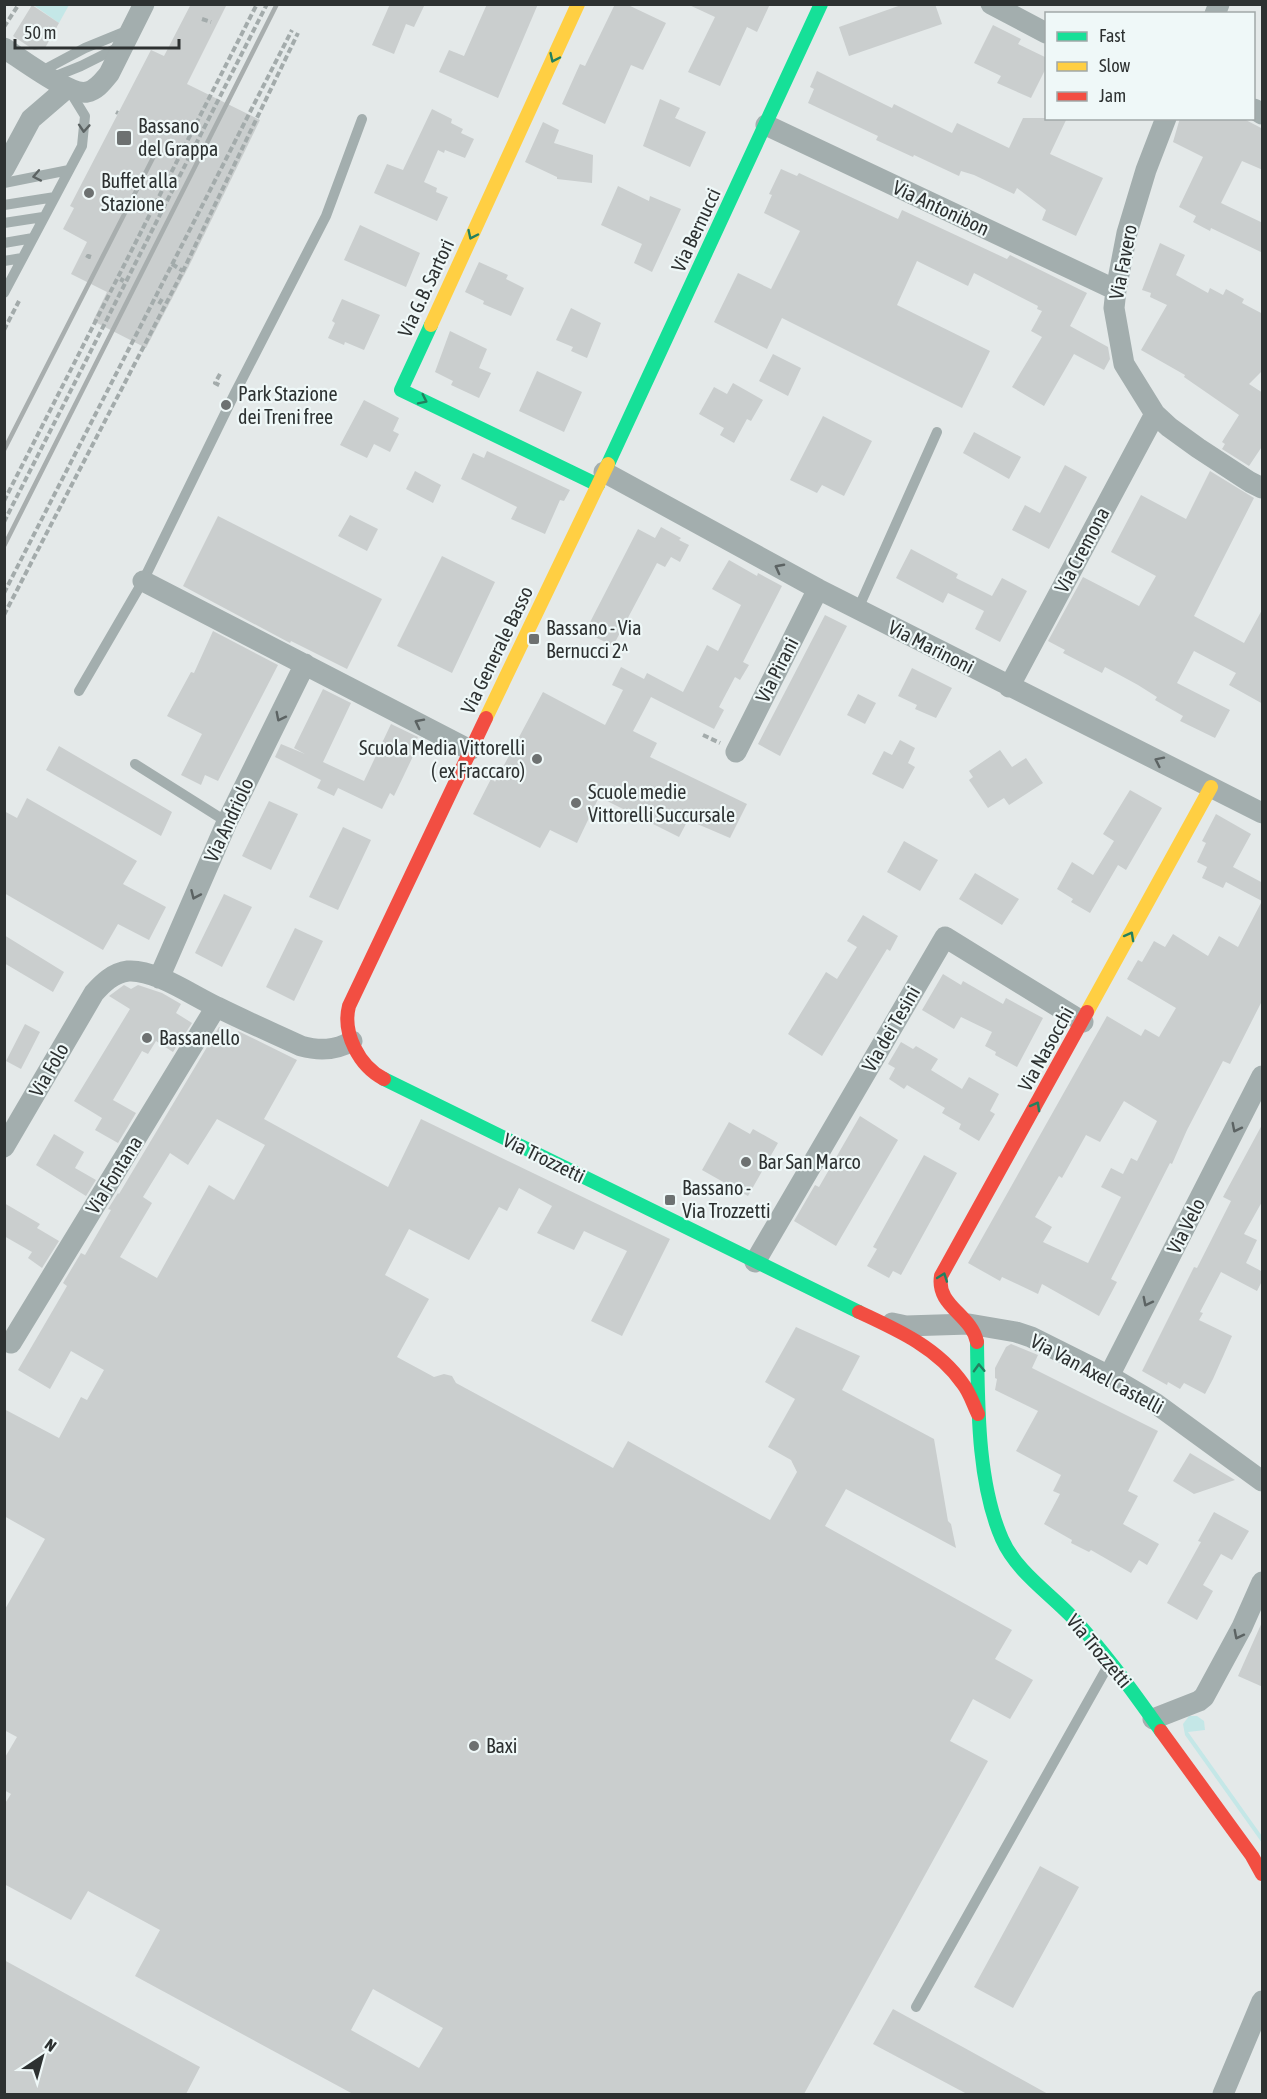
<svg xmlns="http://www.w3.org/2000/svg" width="1267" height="2099" font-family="'Asap Condensed',sans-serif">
<rect width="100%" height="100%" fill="#e4e9e9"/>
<path fill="#c4e7e7" d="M32,4L69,5L59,23Z
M1189,1716H1197L1204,1721L1205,1730L1188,1732L1262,1836V1843L1185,1735L1183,1724Z"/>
<path fill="#cacece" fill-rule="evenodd" d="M191,4H227L187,84L260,120L189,266L146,348L93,321L107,292L71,274L87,242L63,229L74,208L70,206L151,50L164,56Z
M390,4H425L414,27L406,24L394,54L372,45Z
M487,4H538L498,98L439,72L449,50L464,56Z
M615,4H626L666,23L643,70L631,65L605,124L562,104L580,64L585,66Z
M687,4H770L757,32L747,27L720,86L688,72L715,17Z
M904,4H935L942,24L849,56L839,27Z
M32,5L59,23L45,48L34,50L13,36Z
M993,25L1021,39L1018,44L1047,58V66L1031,98L997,83L1001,76L974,63Z
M817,71L892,108L894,104L952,133L957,123L1009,148L1023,118H1067L1050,154L1103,178L1076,236L1042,220L1046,210L1017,188L1014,194L974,175L961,171L959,176L914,155L913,157L876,140L878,136L808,103L814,89L810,87Z
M660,99L680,108L675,118L706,132L690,167L643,146Z
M432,109L452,119L451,123L463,129L461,133L474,139L465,158L445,150L444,153L438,150L424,182L437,188L436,192L448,197L437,221L374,193L387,164L403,170Z
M1180,118H1242L1263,129V170L1242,161L1221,203L1263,223V253L1211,228L1210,231L1193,222L1196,216L1179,207L1203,157L1173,142Z
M543,122L559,130L554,143L593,155L592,183L557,179V177L525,162Z
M781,169L797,176L799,173L898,219L902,210L1007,259L1010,255L1087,293L1070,326L1108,347L1110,359L1104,370L1074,354L1044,406L1012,387L1042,337L1031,331L1042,311L1037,309L1038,306L974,273L968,286L917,261L897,305L990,351L962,408L782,318L767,349L714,322L738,273L771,289L800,231L764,213L772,195L769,194Z
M618,186L649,201L650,196L681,209L652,272L634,263L642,244L601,225Z
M360,225L420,253L406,287L344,260Z
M1160,243L1185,255L1176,275L1208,293L1210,288L1223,295L1226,289L1244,299L1242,303L1263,314V370L1249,384L1263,393V445L1249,466L1222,449L1225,444L1222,442L1239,415L1184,377L1185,375L1141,350L1167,305L1150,297L1151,293L1142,290Z
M479,262L508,275L506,279L524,288L511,316L483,304L484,301L465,292Z
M342,299L380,315L364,350L345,342L344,345L328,338L335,323L332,321Z
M571,308L601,323L587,358L571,351L573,347L556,340Z
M450,331L487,349L479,368L491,373L479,398L451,385L453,381L435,372Z
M773,354L801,368L788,396L759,381Z
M537,371L582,392L564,432L519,411Z
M733,383L763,400L751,421L747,419L734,443L720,435L724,428L699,414L714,387L727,394Z
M364,400L399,418L393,431L399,434L390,452L374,444L367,458L340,445Z
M823,416L872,441L844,496L822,485L817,493L790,480Z
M974,432L1021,457L1009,479L963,453Z
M487,451L570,490L564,501L560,500L545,534L511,519L517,507L461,479L473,453L484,458Z
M1065,465L1087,477L1049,549L1012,530L1025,505L1040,513Z
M415,471L441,485L433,503L406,489Z
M1210,471L1254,498L1194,616L1244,643L1263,608V704L1229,685L1236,673L1194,651L1177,683L1230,710L1215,738L1180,721L1183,716L1155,700L1157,697L1138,685L1105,667L1102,673L1063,653L1065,650L1048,641L1083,577L1139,606L1156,576L1111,552L1141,495L1186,519Z
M350,515L378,529L367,551L338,536Z
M218,516L382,599L347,669L291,641L290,643L183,586Z
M661,527L681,538L679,540L689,545L680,562L671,557L665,567L657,563L613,646L585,632L638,529L655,538Z
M911,549L958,574L956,578L992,596L1002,578L1027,591L1000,642L975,629L984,611L948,593L943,603L896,578Z
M442,556L495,582L452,673L397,646Z
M729,560L757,576L758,573L782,586L743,662L749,665L740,680L735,677L719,707L724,710L714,729L651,697L633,731L657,743L650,757L747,804L730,838L688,820L679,837L599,797L577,843L550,830L540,848L473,814L492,777L495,782L543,692L605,725L623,690L612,685L621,667L644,679L647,673L683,692L707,645L718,651L741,605L712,589Z
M825,615L847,626L780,756L758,744Z
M213,631L278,665L218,781L205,775L201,785L181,775L202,734L167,716L191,672L194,673Z
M912,668L952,688L936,718L915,709L917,705L898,696Z
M323,689L351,703L323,762L364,781L391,724L418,737L412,749L416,750L394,796L390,793L382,809L338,788L334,796L317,788L321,780L275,757L281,744L305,754L294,748Z
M858,694L876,703L865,724L847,715Z
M900,740L915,748L908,763L915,767L903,789L872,774L884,751L892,755Z
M59,746L172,812L161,836L46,770Z
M1000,750L1012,767L1026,758L1043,783L1009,805L1004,798L988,808L969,780L973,777L969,771Z
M1130,790L1162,808L1126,870L1118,865L1090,913L1071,902L1073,899L1057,889L1072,862L1093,875L1114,841L1103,834Z
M27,798L137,861L123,884L166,907L149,940L118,924L103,950L4,893V811L17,818Z
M269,801L298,814L271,870L242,856Z
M1216,814L1251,834L1233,867L1263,883V999L1230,1064L1223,1061L1187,1130L1172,1164L1170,1163L1111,1279L1117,1282L1099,1316L1042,1284L1038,1294L1002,1277L1000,1281L968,1263L1107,1016L1141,1036L1145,1029L1159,1037L1176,1008L1127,979L1138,960L1142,962L1154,941L1165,947L1173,934L1208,956L1219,936L1238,947L1262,901L1226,882L1223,888L1202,878L1207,867L1197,862L1206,843L1202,841ZM1124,1101L1157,1121L1137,1161L1131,1158L1123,1174L1111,1168L1101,1187L1121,1197L1088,1263L1043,1242L1052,1227L1035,1217L1059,1176L1062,1178L1086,1135L1100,1142Z
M343,827L371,840L338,910L309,897Z
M904,841L938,860L920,891L887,872Z
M975,873L1019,899L1002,925L959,899Z
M224,894L252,907L222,967L195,953Z
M863,915L898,936L890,951L887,949L822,1056L788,1034L826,972L837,979L857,947L847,941Z
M295,928L323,941L294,1001L266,987Z
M4,935L64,972L53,992L4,963Z
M943,974L961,985L963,981L1003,1004L1006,998L1043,1018L1017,1067L995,1055L996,1052L985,1046L992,1032L961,1017L954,1029L922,1010Z
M124,985L131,989L138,985L162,993L181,1004L176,1013L192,1023L173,1052L156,1041L148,1054L142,1051L113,1100L136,1113L118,1143L95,1130L102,1118L74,1101L130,1009L109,996Z
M25,1024L40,1032L21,1069L6,1061Z
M219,1027L236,1036L238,1031L297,1060L264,1119L388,1187L421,1119L670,1239L622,1336L591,1321L627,1251L584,1231L574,1250L537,1233L552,1206L519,1188L507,1211L499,1207L469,1260L409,1229L385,1275L429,1299L397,1357L434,1377L444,1374L452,1376L456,1383L613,1468L628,1441L770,1520L797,1472L791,1460L768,1447L795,1399L765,1382L796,1327L860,1356L842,1390L934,1439L948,1521L951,1524L956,1548L846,1489L825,1526L1012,1630L995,1659L1033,1680L1010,1719L973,1699L950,1741L988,1761L804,2094H353L135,1976L160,1930L88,1891L71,1920L4,1884V1805L11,1794L4,1790V1759L17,1737L4,1730V1611L45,1539L4,1516V1409L59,1438L81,1397L87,1400L104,1370L71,1351L50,1389L18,1370L67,1286L63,1283L81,1253L85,1255L111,1210L108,1209L118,1193L119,1194ZM217,1119L265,1145L234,1200L209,1185L157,1278L120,1257L152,1203L143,1197L170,1153L188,1165ZM373,1989L443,2028L419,2068L351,2030Z
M901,1042L913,1049L916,1046L938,1059L931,1070L962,1089L969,1077L999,1094L990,1111L995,1114L979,1141L959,1129L961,1124L942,1113L945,1108L907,1085L904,1089L889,1079L895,1068L888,1064Z
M860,1116L898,1140L836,1246L794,1221L815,1185L819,1187Z
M729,1122L750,1134L753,1129L778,1143L748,1196L702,1170Z
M1263,1123V1200L1244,1234L1257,1240L1246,1263L1263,1272V1279L1257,1291L1221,1272L1200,1312L1203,1313L1199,1320L1232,1336L1213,1379L1205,1394L1184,1383L1180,1389L1168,1382L1167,1385L1142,1371L1194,1267L1197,1268L1231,1201L1223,1197Z
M54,1134L84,1152L75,1168L96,1180L86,1196L36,1165Z
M924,1155L957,1173L901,1275L893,1271L889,1278L867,1266L877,1249L873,1247Z
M4,1203L40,1224L37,1228L59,1241L42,1268L28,1258L32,1252L4,1236Z
M1011,1344L1038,1355L1032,1368L1158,1431L1128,1491L1138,1496L1123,1524L1159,1544L1147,1565L1139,1560L1131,1573L1091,1550L1089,1552L1071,1543L1072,1540L1044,1524L1060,1494L1053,1491L1061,1475L1016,1451L1038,1411L995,1390L997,1379L995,1378V1368L1006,1347Z
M1190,1453L1235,1480L1194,1494L1173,1481Z
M1214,1512L1249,1531L1232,1560L1221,1554L1203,1585L1213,1591L1197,1620L1167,1603L1201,1542L1198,1541Z
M1263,1620V1687L1238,1676Z
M1040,1866L1079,1887L1013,2008L974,1987Z
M4,1960L200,2067L186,2094H4Z
M893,2009L961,2046L1048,2094H967L873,2044Z"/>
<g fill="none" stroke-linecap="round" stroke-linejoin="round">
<path stroke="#a3abab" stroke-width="4" stroke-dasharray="6 3" stroke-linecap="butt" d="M202,19L211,22
M4,27L19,4
M116,112L118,113
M87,258L88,256L91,257
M172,264L183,271
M121,282L123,278
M159,304L162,299
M4,330L19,301
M220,374L215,383L221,386
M4,501L257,4
M4,522L267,4
M4,593L292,30
M4,615L183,271L298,33
M703,735L720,743"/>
<path stroke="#a3aeae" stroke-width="10" d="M40,72L85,48L129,30
M51,78L81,66L121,46
M4,183L69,170
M4,205L55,197
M4,223L43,217
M4,243L33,238
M4,261L22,258
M4,293L82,146L85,116L69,90
M858,609L937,432
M79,691L143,581L235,393L326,216L362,119
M135,764L227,822
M916,2007L1109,1664"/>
<path stroke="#a3aeae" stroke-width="21" d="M991,4L1046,33
M1215,14L1219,4
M4,48C20,58 70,96 87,92C97,90 103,81 109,74L144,4
M1254,109L1262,114
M1166,118L1146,170L1127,233L1116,290L1114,308L1124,364L1155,414L1169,427L1198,448L1250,482L1262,488
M766,125L1116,290
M4,169L31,119L67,88
M604,472L818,589L1262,813
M143,581L470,750
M1009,687L1155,414
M736,752L818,589
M159,978L227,822L305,664
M4,1147L94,993C103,983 113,973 128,971C155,969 193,996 217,1007C245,1021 273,1033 301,1046C319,1051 335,1051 352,1041
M755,1262L945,937L1083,1022
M892,1323L906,1326L969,1324L1016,1332L1031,1337L1109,1376L1155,1403L1262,1481
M11,1343L216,1007
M1109,1376L1262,1076
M1153,1719L1199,1701L1204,1697L1242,1627L1262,1582
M1223,2094L1262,2001"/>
<path stroke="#16e098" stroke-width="14" d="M431,325L401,390L598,485
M608,464L821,4
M384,1079L859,1312
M977,1342C978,1404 977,1482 1002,1539C1016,1571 1048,1592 1072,1617C1105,1652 1133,1692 1161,1731"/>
<path stroke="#ffcf43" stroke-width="14" d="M431,325L578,4
M486,718L608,464
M1087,1012L1211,787"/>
<path stroke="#f24e42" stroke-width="14" d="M384,1079C359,1066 342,1033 349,1006L486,718
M859,1312C898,1330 938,1348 963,1384C970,1393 973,1404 978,1414
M977,1342C971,1314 936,1306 941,1276L1087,1012
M1161,1731L1252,1856L1262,1874"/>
<path stroke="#a8aeae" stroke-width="4.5" d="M4,450L156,152
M4,546L277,4"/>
</g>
<defs><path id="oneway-chevron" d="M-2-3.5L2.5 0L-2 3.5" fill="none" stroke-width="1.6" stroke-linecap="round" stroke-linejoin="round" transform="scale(1.5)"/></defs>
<g stroke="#23805f">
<use href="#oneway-chevron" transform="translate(554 58) rotate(115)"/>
<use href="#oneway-chevron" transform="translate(472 235) rotate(115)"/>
<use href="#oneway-chevron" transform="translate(423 400) rotate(26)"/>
<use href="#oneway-chevron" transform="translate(1130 936) rotate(-61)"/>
<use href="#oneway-chevron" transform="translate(1036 1106) rotate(-61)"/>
<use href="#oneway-chevron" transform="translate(943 1277) rotate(-70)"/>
<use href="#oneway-chevron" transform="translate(979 1368) rotate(-92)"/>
</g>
<g stroke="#5c6363">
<use href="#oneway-chevron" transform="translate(84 128) rotate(94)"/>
<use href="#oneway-chevron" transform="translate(37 176) rotate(169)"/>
<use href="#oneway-chevron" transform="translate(779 568) rotate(-152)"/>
<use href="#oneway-chevron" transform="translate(280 717) rotate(117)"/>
<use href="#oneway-chevron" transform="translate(419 723) rotate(-153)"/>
<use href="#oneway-chevron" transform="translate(1159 761) rotate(-154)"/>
<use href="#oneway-chevron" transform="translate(195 895) rotate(114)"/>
<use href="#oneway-chevron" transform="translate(1236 1128) rotate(117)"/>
<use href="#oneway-chevron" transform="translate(1147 1302) rotate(117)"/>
<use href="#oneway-chevron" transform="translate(1238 1635) rotate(117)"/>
</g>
<g fill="#6d7171" stroke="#eff8f8" stroke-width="2">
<rect x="116" y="130" width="16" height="16" rx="3"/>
<circle cx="89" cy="193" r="6"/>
<circle cx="226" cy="405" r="6"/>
<rect x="528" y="633" width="12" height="12" rx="3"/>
<circle cx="537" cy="759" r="6"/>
<circle cx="576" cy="803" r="6"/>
<circle cx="147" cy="1038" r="6"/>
<circle cx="746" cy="1162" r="6"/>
<rect x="664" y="1194" width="12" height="12" rx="3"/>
<circle cx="474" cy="1746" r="6"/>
</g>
<g text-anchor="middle" stroke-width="4.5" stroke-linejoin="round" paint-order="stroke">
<g font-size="20" fill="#2d3131" stroke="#eff8f8" text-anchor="start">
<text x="138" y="133">Bassano<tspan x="138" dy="23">del Grappa</tspan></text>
<text x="101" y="188">Buffet alla<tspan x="101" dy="23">Stazione</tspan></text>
<text x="238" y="401">Park Stazione<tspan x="238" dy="23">dei Treni free</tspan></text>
<text x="546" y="635">Bassano - Via<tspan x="546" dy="23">Bernucci 2^</tspan></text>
<text x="525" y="755" text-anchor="end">Scuola Media Vittorelli<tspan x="525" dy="23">( ex Fraccaro)</tspan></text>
<text x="588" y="799">Scuole medie<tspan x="588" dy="23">Vittorelli Succursale</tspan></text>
<text x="159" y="1045">Bassanello</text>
<text x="758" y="1169">Bar San Marco</text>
<text x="682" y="1195">Bassano -<tspan x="682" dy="23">Via Trozzetti</tspan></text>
<text x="486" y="1753">Baxi</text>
</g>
<g font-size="20" fill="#2d3131" stroke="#eff8f8">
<text transform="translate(941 208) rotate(25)" y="7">Via Antonibon</text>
<text transform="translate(696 230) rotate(-65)" y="7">Via Bernucci</text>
<text transform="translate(1123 262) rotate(-79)" y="7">Via Favero</text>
<text transform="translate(426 288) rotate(-65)" y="7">Via G.B. Sartori</text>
<text transform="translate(1082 550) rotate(-62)" y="7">Via Cremona</text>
<text transform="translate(931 647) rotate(27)" y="7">Via Marinoni</text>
<text transform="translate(497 650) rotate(-64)" y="7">Via Generale Basso</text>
<text transform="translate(777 670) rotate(-63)" y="7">Via Pirani</text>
<text transform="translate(229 820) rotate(-65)" y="7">Via Andriolo</text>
<text transform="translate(891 1029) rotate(-60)" y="7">Via dei Tesini</text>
<text transform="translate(1046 1049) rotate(-61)" y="7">Via Nasocchi</text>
<text transform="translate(49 1070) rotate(-60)" y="7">Via Folo</text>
<text transform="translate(544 1158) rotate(26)" y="7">Via Trozzetti</text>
<text transform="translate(114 1175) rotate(-58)" y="7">Via Fontana</text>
<text transform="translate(1186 1226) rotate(-63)" y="7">Via Velo</text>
<text transform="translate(1097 1374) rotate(28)" y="7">Via Van Axel Castelli</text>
<text transform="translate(1099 1651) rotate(50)" y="7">Via Trozzetti</text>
</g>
</g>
<rect width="1267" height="2099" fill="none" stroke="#2d3131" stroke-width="12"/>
<rect x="1045" y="12" width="210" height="108" fill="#eff8f8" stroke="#a1a8a8" stroke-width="1.5"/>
<rect x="1057" y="32" width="30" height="9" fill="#16e098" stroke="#a1a8a8" stroke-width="1.5"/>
<text x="1099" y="42" font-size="18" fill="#2d3131">Fast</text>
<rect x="1057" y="62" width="30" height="9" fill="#ffcf43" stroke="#a1a8a8" stroke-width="1.5"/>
<text x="1099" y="72" font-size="18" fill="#2d3131">Slow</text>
<rect x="1057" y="92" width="30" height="9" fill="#f24e42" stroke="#a1a8a8" stroke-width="1.5"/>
<text x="1099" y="102" font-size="18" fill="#2d3131">Jam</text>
<g transform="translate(42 2057) rotate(36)" stroke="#eff8f8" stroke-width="4.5" paint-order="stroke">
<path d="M0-4.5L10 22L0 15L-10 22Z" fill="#2d3131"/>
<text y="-9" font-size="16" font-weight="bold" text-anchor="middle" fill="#2d3131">N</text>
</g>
<path d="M15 39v9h164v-9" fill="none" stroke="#2d3131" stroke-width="3"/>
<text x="24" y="39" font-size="18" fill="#2d3131" stroke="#eff8f8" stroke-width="4.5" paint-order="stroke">50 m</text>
</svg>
